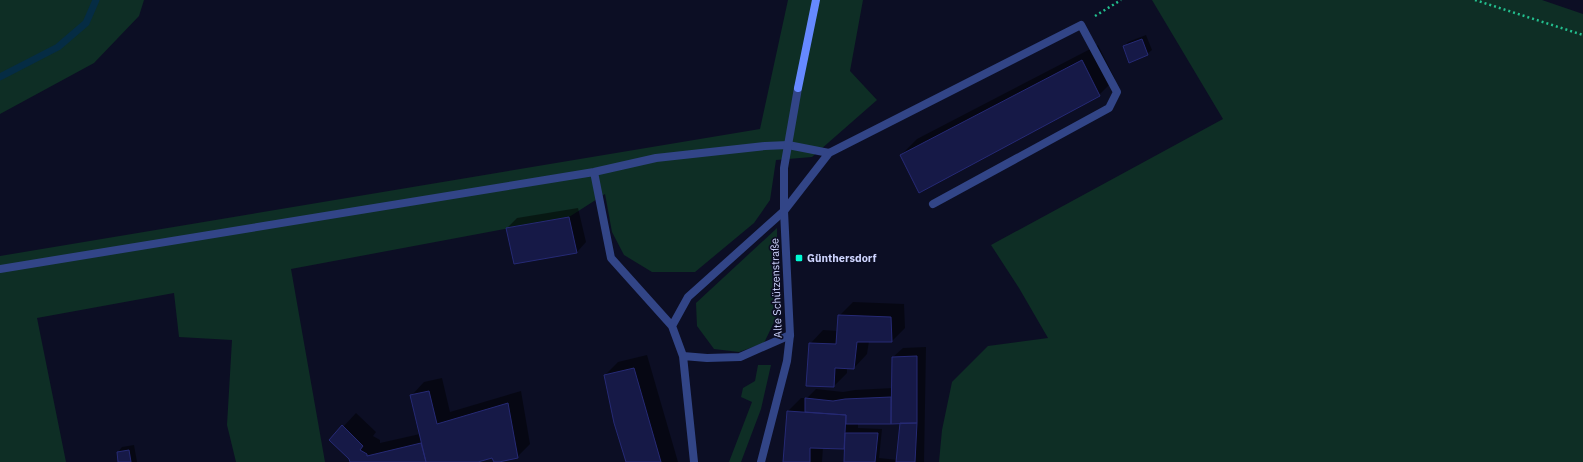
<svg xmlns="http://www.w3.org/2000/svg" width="1583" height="462" font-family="'IBM Plex Sans',sans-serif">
<rect width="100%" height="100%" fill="#0c0e24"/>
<path fill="#0e2e25" d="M0,0H144L139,16L94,63L0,114Z
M788,0H863L850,71L877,100L812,157L776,160L770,200L754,223L695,272H652L624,255L612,232L605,194L569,217L291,269L325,462H236L227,425L232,340L179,337L174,293L37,318L66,462H0V256L760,129Z
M1152,0H1542L1583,14V462H939L942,430L952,382L988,346L1048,338L1019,288L991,245L1223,119Z
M777,228V316L764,343L739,352L714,349L697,326L696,303Z
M758,365H771L761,409L741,462H729L752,402L741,397L743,388L755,381Z"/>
<path fill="#0007" fill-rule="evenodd" d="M1146,35L1152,50L1147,54L1124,47L1128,42Z
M1098,45L1115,79L1099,95L901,155L917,139Z
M578,208L586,242L577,252L507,228L517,218Z
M853,302L904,304L905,328L892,341H869L867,354L854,368L847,367V373L834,386L810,344L823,330L838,331L839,316Z
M926,347L924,462H845L846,447L844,448L823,447L822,462H784L788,411L801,398H807L816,389L843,392L855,390L893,388V357L903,348ZM901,422L898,460L879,458L882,429L858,428V423Z
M647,355L678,462H627L605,375L618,362Z
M442,378L450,412L521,391L530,444L517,457H493L475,462H351L350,458L331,440L356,413L376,432L373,436L380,440V443L420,434L411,396L424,382Z
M134,445L137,462H119L118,452L122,447Z"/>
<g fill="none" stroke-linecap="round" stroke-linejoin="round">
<path stroke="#052c44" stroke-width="7" d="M0,77L58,47L86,23L96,0"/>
</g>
<path fill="#161947" stroke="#262a75" d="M1142,39L1148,55L1129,63L1123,46Z
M1082,60L1100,96L919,193L900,155Z
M569,217L577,253L514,264L506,228Z
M838,315L891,317L892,342H857L854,369L835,368L834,387L806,386L809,343L836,344Z
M917,356V423L891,424L892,357Z
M634,368L661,462H626L614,423L604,375Z
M429,391L437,424L508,403L518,458L499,462H494L492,458L478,462H426L410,395Z
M891,397V424H846V415L805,412V398L833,401L845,399Z
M787,411L846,415L844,449L810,448V462H783Z
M900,423H917L915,462H896Z
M342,425L363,446L360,450L367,454V456L421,443L426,462H350L349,459L329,440Z
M845,433H878L875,462H844Z
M129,450L131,462H118L117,452Z"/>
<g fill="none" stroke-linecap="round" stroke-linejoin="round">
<path stroke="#23bf8e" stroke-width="2.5" stroke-dasharray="2 3" stroke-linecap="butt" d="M1475,0L1583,35
M1095,16L1121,0"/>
<path stroke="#324587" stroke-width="8" d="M594,172L611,258L672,326
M0,269L594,172L656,158L765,146L788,145L829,153L1081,25L1117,92L1109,108L933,204
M790,335L740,357L707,358L683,356L672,326L688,297L784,211L829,153
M683,356L694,462"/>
<path stroke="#324587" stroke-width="8" d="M761,462L787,361L790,335L784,211V168L798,88"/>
<path stroke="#6689ff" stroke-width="8" d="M798,88L816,0"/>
</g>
<rect fill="#00fad3" stroke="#0c0e24" stroke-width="1.5" x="795" y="254" width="8" height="8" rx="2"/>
<g text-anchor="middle" stroke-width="3.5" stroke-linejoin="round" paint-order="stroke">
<g font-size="11" font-weight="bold" fill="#cfd5ff" stroke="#0c0e24" text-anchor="start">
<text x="807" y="262">Günthersdorf</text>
</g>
<g font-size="11" fill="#cfd5ff" stroke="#0c0e24">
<text transform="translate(776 288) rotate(-92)" y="4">Alte Schützenstraße</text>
</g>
</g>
</svg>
